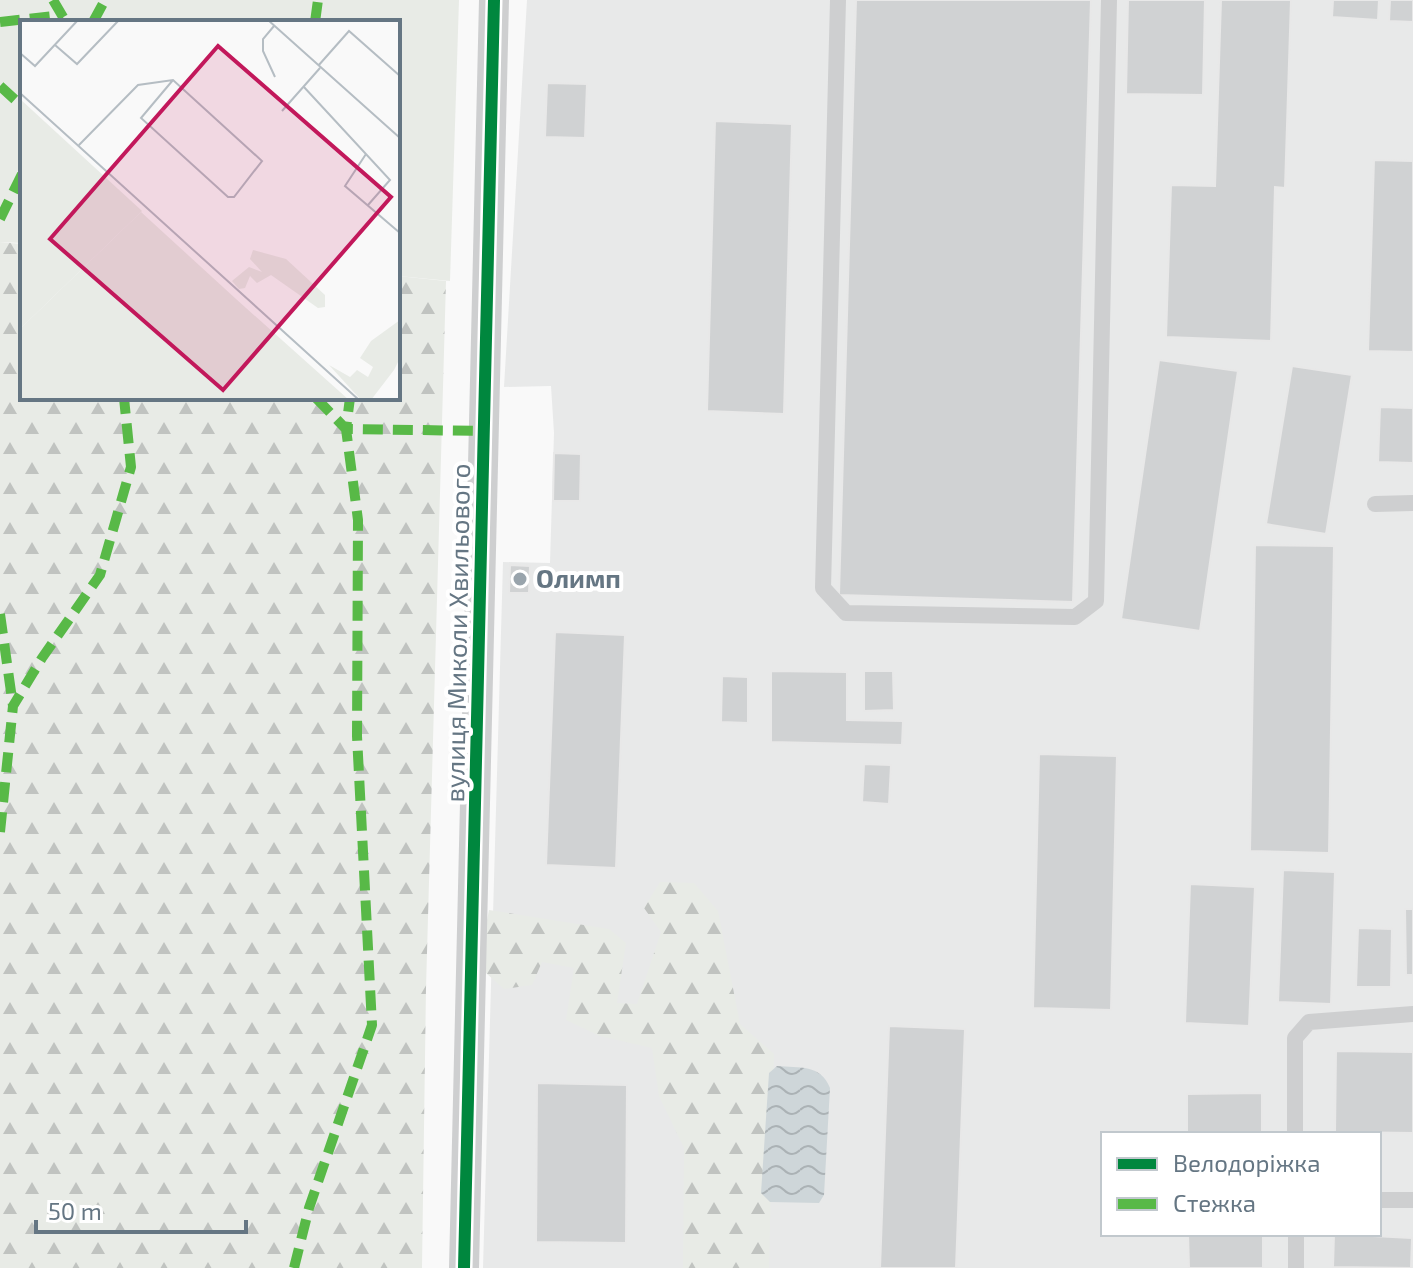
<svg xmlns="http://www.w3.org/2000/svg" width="1413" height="1268" font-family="'Exo 2',sans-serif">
<defs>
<pattern id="forest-firs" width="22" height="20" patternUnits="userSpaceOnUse" patternTransform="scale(2)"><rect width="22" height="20" fill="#e8ebe6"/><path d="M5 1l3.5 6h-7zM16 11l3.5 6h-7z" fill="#c0c3c0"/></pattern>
<pattern id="water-waves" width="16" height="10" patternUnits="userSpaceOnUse" patternTransform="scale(2)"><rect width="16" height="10" fill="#ced6d9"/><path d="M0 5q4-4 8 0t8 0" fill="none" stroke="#abb2b5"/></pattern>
</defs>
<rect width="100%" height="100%" fill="#f9f9f9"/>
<path fill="#e8e9e9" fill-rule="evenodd" d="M527,0H1413V1268H483L503,562L550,563L554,433L551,386L504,387ZM1103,1134H1379V1234H1103Z"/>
<path fill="url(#forest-firs)" d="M0,242L22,244V398H398V276L446,281L426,988L422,1268H0Z
M660,882L694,883L718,911L740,1024L774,1054L769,1268H683L684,1148L659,1096L652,1048L600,1036L566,1020L574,968L542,962L532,985L504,989L478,966L489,910L609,929L626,943L617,1003L637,1004L661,932L644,908Z"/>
<path fill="#e8ebe6" d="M0,0H459L450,281L398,276V22H22V243L0,242Z"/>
<path fill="url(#water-waves)" d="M777,1066C799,1068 821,1064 830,1088L824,1195L819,1203L770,1202L761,1193L769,1073Z"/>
<path fill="#d0d2d3" stroke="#e8e8e8" stroke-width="2" d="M856,0H1091L1073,602L839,595Z
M1128,0H1205L1203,95L1126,94Z
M1221,0H1291L1285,188L1275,187L1271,341L1166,337L1171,185L1215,186Z
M1333,0H1379L1378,20L1332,17Z
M1390,0H1413V22L1389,21Z
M547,83L587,84L585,138L545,137Z
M715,121L792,124L784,414L707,411Z
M1374,160L1413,161V352L1368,351Z
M1159,360L1238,371L1200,631L1121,619Z
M1292,366L1352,375L1326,534L1266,524Z
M1380,407L1413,408V463L1378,462Z
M554,453L581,454L580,501H553Z
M1255,545L1334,546L1329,853L1250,851Z
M510,565L530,566L529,593H509Z
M555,632L625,635L616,868L546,865Z
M771,671L847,672V720L903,721L902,745L771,742Z
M864,671H893L894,710L864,711Z
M722,676L748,677V723L721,722Z
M1039,754L1117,756L1111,1010L1033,1008Z
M864,764L891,765L889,804L862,802Z
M1283,870L1335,872L1331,1004L1278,1002Z
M1190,884L1255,887L1249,1026L1185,1023Z
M1405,909H1413V975H1406Z
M1358,928L1392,929L1391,987H1356Z
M889,1026L965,1029L956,1268H880Z
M1336,1051L1413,1052V1133L1335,1132Z
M537,1083L627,1085L626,1243L536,1242Z
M1262,1093V1134H1187V1094Z
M1188,1234H1263V1268H1189Z
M1334,1234L1412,1238L1411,1268L1333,1267Z"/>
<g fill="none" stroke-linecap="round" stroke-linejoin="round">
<path stroke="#cecfd0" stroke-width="16" d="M838,0L823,588L846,613L1075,617L1096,601L1109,0
M1375,504L1413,503
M1295,1134V1038L1309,1022L1413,1014
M1379,1200H1413
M1296,1234V1268"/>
<path stroke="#cecfd0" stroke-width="30" d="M464,1268L494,0"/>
<path stroke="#58b947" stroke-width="10" stroke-dasharray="20 10" stroke-linecap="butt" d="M53,0L66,22
M0,22L63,15
M93,22L105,0
M315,22L318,0
M0,86L22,106
M0,219L22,174
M316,398L346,429L485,431
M0,614L13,706
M0,832L13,706L42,658L100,575L131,467L124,398
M294,1268L309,1208L372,1025L357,736L358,520L346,429L350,398"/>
<defs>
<path id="cycleway" d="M464,1268L494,0"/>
</defs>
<use href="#cycleway" stroke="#fff" stroke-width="17"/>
<use href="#cycleway" stroke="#00873e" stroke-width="12"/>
</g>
<circle fill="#99a4ac" stroke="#fff" stroke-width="3" cx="520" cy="579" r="8"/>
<g text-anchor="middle" stroke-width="8" stroke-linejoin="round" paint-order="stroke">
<g font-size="26" font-weight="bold" fill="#657683" stroke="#fff" text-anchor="start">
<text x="536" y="588">Олимп</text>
</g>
<g font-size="26" fill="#657683" stroke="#fff">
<text transform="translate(458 633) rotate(-89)" y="9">вулиця Миколи Хвильового</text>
</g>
</g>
<g transform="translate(20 20)">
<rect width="380" height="380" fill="#f9f9f9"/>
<path d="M121,192L216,279L329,380H0V309ZM233,230L266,239L305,275V287L298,288L251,255L237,263L230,256L225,268L219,269L212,261L229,247L242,252L230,239ZM380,300V338L374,350L351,380H341L309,345L330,357L337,350L348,357L353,347L340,338L351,321Z" fill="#e8ebe6"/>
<path d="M0,79L122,191L0,309Z" fill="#e8ebe6"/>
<path fill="none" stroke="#b5bdc3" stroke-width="2" d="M248,0L380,118M254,6L243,19V31L255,57M35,25L57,44L99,0M0,33L15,46L58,0M298,46L329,11L380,56M283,66L370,160L348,185M0,73L339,380M262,91L300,48M59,125L118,65L153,60L242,141L214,177H208L121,98L153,60M346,134L325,166L380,213"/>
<path fill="#c2185b" fill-opacity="0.15" stroke="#c2185b" stroke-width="4" d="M198,26L371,177L203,370L30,219Z"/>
<rect width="380" height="380" fill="none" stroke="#657683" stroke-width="4"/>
</g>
<rect x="1101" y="1132" width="280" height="104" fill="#ffffff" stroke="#c1c8cd" stroke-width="2"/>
<rect x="1117" y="1158" width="40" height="12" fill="#00873e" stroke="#c1c8cd" stroke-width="2"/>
<text x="1173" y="1172" font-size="24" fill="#657683">Велодоріжка</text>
<rect x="1117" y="1198" width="40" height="12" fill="#58b947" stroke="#c1c8cd" stroke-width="2"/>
<text x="1173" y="1212" font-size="24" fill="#657683">Стежка</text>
<path d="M36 1220v12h210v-12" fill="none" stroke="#657683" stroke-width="4"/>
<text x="48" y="1220" font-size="24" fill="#657683" stroke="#ffffff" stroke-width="6" paint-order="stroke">50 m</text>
</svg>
